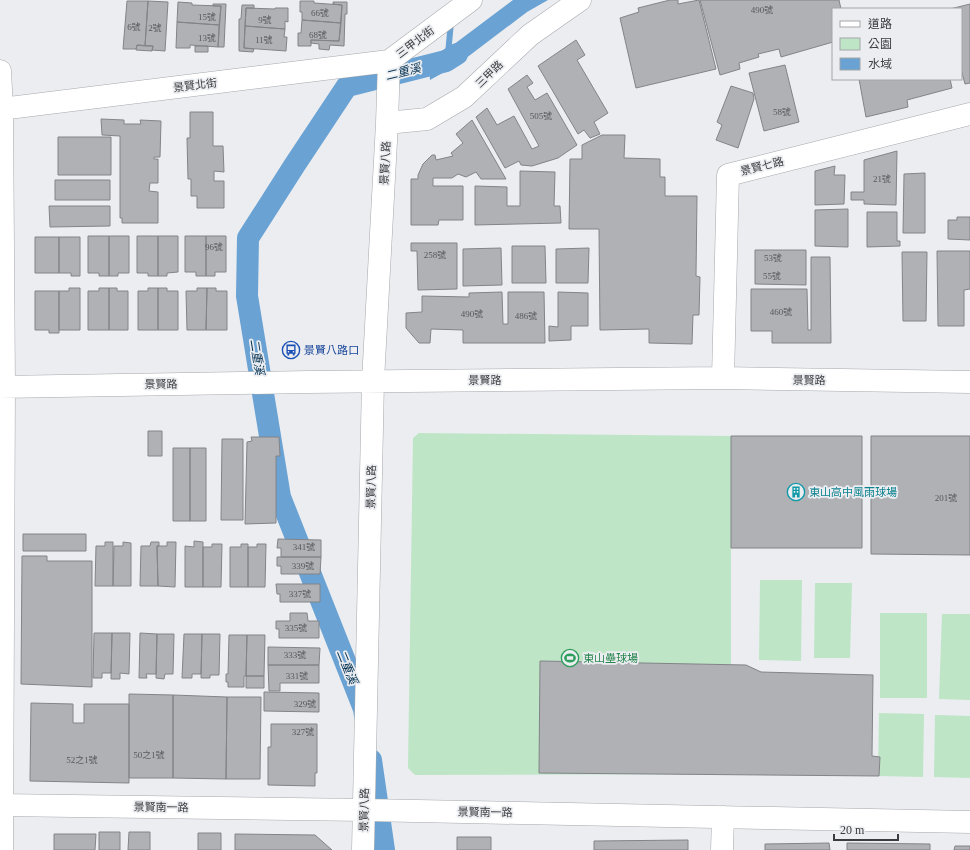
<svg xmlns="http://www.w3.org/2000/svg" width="970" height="850" font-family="'Times New Roman','Noto Sans TC',serif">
<rect width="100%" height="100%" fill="#ebedf1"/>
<path fill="#bee5c6" d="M419,433L731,436V774L415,775L408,768L413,438Z
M760,580H802L801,661L759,660Z
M815,583H852L850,658H814Z
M880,613H927V698H880Z
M942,614H970V700L939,699Z
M879,713L924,714L923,777L878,776Z
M935,715L970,716V778L934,777Z"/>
<path fill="#69a2d3" d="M513,0H548L527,12L457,65L430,80L428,56L449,48Z"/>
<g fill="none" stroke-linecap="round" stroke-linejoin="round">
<path stroke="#69a2d3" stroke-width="6" d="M448,54L451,22"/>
<path stroke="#69a2d3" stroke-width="22" d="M365,716L364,709L280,497L247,296L248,238L294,166L347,86L446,61L457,54
M371,760L384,850"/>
</g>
<path fill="#afb1b5" stroke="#828488" d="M670,0H678V4L699,0L716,69L636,88L620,18L639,12L638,8Z
M700,0H839L841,9H833V42L781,57L779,49L758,54L759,57L739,63L740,69L720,75Z
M127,1H148L145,46L137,45L136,49H123Z
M148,1L168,2L165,51L152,50L153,46H145Z
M300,1H314V3L342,5L341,23L302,20V12H300Z
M178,2L192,3V5L221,6L219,25L177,22Z
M333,2H347V14H345L344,46L330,45L329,50L319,49V44L311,43V40L339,41L342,5L333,4Z
M213,4H226L224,47H218L221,6H213Z
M970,4V83L965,84L961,69V9H950Z
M242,5H254V8H246L244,48L254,49L253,52L239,51V19H241Z
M246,8L275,9V8H288V22L285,21V29L245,26Z
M302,20L341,23L339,41L311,40V46H298V33H301Z
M177,22L219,25L218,47L190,45V48H176Z
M245,26L285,29L284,37H287L286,51L244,48Z
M576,40L585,55L577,60L608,113L594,122L600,134L590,138L584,130L578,134L538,66Z
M137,45L153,46L152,51L136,50Z
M195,46H208V52H195Z
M785,65L799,122L764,131L749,73Z
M527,75L533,83L527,87L535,100L547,93L577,145L558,158L532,166L521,165L519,161L505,168L476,117L487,108L497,125L514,116L532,149L539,146L508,89Z
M859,79H950L952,88L907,100L908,107L866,117Z
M731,86L753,93L754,99L738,148L716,140L722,125L717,122Z
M190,112H213V146H223L224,172L214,171V181H224V208H197V196H191V179H188L187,138H190Z
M101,119L124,120V124H141L140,120L161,121L160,157H154V159H158V183H150L149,191L158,192V223H122V218H120V136L102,135Z
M472,120L506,179H481L476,172L466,177L458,174L452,178H433V186H463V220H439L438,225H411V179H418V175L423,164L432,155H435L436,160L453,156L451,153L463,143L456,134Z
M602,135H625L624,158L660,159V177H665V196H697L696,276L700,277L699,315H693L692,344L649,343V329L600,330L599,229H569L570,159H582V145Z
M58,137H111V175H58Z
M897,151L896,205L864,204V200H851V192H864V160Z
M835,166L834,175H845L844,204L815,205V171Z
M520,171L555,172L554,206H560L561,223L475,225V186L507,187V206H520Z
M925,173V233H903L904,174Z
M55,180H110V200H55Z
M49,206H110V226L50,227Z
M848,209V247L815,246V210Z
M867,212H897V241H900V246L867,247Z
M957,217H970V240L948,239V220H957Z
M88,236H109V276H99V273H88Z
M109,236H129V273H118V276H109Z
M137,236H158V276H148V273H137Z
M158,236H178V272L167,273V276H158Z
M185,236H206V276H196V272H185Z
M206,236H226V272H215V276H206Z
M35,237H59V273H35Z
M59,237H80V276H71V273H59Z
M411,243H457V289L418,290L417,251H411Z
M512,246H545L546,283H512Z
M501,248L502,285L463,286V249Z
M589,248L588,283H556V249Z
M755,250H806V285L755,284Z
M937,251H970V289L964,290V326H938Z
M902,252H927L926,321H903Z
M811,257H830L831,343H772V331H751V289H807L808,330H811Z
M69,288H80V330H59V291H69Z
M99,288H109V330H88V291H99Z
M109,288H117V291H128V330H109Z
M148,288H158V330H138V291H148Z
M158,288H167V291H178V330H158Z
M197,288H207L206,330H187L186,291H197Z
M207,288H216V291H227V330H206Z
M35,291H59V333H49V330H35Z
M502,292L503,324H508V292H544L545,343H463V330L431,329L430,343H419L406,328V313L422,312V296L469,297V293Z
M558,292L588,293V326H571V340L549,341V326L558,327Z
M148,431H162V456H148Z
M731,436H862V548H731Z
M871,436H970V555L871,554Z
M251,437H279L280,456H276V523L245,524L247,442L252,441Z
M222,439H243V520H221Z
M173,448H190V521H173Z
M190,448H206V521H190Z
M23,534H86V551H23Z
M278,539L321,540V557H281V548H277Z
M194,541L203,542V587H185V546L194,547Z
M105,542H113V586H95L96,546H105Z
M123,542L131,543V586H113L114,546H123Z
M151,542H159V546H157L158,586H140L141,546H150Z
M167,542H176L175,587L158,586L157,546H167Z
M212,544H222L221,587H203V547H212Z
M241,544H248V587H230V547H241Z
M257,544H266L265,587H248V547H257Z
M22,556H47V561H92V687L21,684Z
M277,557H321L320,574H281V566H277Z
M276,584H320V602H280V594H277Z
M290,613H307L308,621H319V638H279V629H276V621H290Z
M94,633H112L111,673H102V678H93Z
M112,633H130L129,674L120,673V679H111Z
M140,633L157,634L156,674H146L147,678H139Z
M157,634H174L173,674H165L164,679L156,678Z
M184,634H202L201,674H192V678H182Z
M202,634H220L219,675H210V678H201Z
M229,635H247L246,676H244V687H228V682H226V674H228Z
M247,635H265L264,676H246Z
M268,647L320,648L319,665H268Z
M540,661L746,665L761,672L873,675L872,756L880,757L879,776L539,773Z
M268,665H319V683H280V691H269Z
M246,676H264V688H246Z
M264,692L319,693V712L264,711Z
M129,694L173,695V778H129Z
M173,695L227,697L226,779L173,778Z
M227,697H261L260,779H226Z
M31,703L73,704V723H84V704H129V783L30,781Z
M271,724H317V773H315V786L268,785V747H271Z
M99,832H120V850H99Z
M129,832H150V850H128Z
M198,833H221V850H198Z
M54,834H96L95,850H54Z
M235,834L315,835L332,850H235Z
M457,837H491V850H457Z
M688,840V850H594V841Z
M829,843L830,850H765V844Z
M847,843L930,844V850H847Z
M955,846H970V850H954Z"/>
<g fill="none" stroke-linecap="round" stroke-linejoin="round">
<defs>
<path id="minor" d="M0,71L2,109L4,387L2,850
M0,109L389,61
M387,123L427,119L464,97L530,35L580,0
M723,378L728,175L970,114
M0,387L308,382L723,378L970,382
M0,805L365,810L970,822
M363,850L373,381L387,123L389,61L471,0
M722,850L723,817"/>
</defs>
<use href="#minor" stroke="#a6a8ac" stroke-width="23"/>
<use href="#minor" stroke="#fff" stroke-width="22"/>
</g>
<defs>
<symbol id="bus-ring" viewBox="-11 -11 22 22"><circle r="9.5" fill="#ebedf1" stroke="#1a4fb4" stroke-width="1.5"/><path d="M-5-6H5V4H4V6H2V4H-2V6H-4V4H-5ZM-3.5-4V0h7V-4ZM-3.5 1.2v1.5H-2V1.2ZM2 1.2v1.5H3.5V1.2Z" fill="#1a4fb4"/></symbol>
<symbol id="building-ring" viewBox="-11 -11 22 22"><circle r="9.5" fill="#ebedf1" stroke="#0f9aa8" stroke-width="1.5"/><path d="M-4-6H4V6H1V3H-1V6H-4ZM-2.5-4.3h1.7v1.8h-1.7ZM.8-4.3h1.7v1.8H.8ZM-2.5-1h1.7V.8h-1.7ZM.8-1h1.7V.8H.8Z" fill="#0f9aa8"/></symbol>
<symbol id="stadium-ring" viewBox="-11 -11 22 22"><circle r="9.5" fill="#ebedf1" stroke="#2e9e5b" stroke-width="1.5"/><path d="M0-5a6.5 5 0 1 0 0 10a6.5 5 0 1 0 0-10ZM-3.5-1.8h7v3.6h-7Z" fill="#2e9e5b"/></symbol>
</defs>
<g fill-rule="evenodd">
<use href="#bus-ring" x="281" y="340" width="20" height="20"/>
<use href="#building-ring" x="786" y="482" width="20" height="20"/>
<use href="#stadium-ring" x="560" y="648" width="20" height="20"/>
</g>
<g text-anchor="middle" stroke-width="3.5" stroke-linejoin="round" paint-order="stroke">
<g font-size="9" fill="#58595c">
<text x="762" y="13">490號</text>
<text x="320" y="16">66號</text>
<text x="207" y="20">15號</text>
<text x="265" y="23">9號</text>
<text x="134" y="30">6號</text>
<text x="155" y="31">2號</text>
<text x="318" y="38">68號</text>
<text x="207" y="41">13號</text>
<text x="264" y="43">11號</text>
<text x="782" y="115">58號</text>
<text x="541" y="119">505號</text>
<text x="882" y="182">21號</text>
<text x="214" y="250">96號</text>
<text x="435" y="258">258號</text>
<text x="773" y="261">53號</text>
<text x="772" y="279">55號</text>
<text x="781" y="315">460號</text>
<text x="472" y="317">490號</text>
<text x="526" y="319">486號</text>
<text x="946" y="501">201號</text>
<text x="304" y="550">341號</text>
<text x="303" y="569">339號</text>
<text x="300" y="597">337號</text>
<text x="296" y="631">335號</text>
<text x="295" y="658">333號</text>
<text x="297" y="679">331號</text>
<text x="305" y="707">329號</text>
<text x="303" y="735">327號</text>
<text x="149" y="758">50之1號</text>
<text x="82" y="763">52之1號</text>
</g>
<g font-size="11" fill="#3b3c3e" stroke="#ebedf1">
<text transform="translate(415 42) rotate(-37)" y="4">三甲北街</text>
<text transform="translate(489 74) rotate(-44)" y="4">三甲路</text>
<text transform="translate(195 85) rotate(-7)" y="4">景賢北街</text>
<text transform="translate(385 163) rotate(-87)" y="4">景賢八路</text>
<text transform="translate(762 166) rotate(-14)" y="4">景賢七路</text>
<text x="485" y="384">景賢路</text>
<text transform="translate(809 380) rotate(1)" y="4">景賢路</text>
<text transform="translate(161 384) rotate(-1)" y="4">景賢路</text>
<text transform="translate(371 487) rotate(-89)" y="4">景賢八路</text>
<text transform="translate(161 807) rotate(1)" y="4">景賢南一路</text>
<text transform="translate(364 810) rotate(-89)" y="4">景賢八路</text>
<text transform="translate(485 812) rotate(1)" y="4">景賢南一路</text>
</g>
<g font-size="11" fill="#164399" stroke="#ebedf1" text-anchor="start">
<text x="304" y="354">景賢八路口</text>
</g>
<g font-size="11" fill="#0d838f" stroke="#ebedf1" text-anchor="start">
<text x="809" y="496">東山高中風雨球場</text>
</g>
<g font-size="11" fill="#27864d" stroke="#ebedf1" text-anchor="start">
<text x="583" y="662">東山壘球場</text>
</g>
<g font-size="12" font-style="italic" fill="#012f4f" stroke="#ebedf1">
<text transform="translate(403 72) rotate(-14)" y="4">二重溪</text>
<text transform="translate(257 357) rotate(81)" y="4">二重溪</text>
<text transform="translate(347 667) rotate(68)" y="4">二重溪</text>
</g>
</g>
<rect x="832" y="8" width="130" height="72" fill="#ebedf1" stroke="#a5a6a9"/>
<rect x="840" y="21" width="20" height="6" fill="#ffffff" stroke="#a5a6a9"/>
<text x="868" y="28" font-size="12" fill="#3b3c3e">道路</text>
<rect x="840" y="38" width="20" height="12" fill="#bee5c6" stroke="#a5a6a9"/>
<text x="868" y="48" font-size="12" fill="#3b3c3e">公園</text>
<rect x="840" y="58" width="20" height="12" fill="#69a2d3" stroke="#a5a6a9"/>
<text x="868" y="68" font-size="12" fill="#3b3c3e">水域</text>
<path d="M834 834v6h64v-6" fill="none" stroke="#3b3c3e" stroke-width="2"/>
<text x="840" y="834" font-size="12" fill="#3b3c3e" stroke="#ebedf1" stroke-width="3" paint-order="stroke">20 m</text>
</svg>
